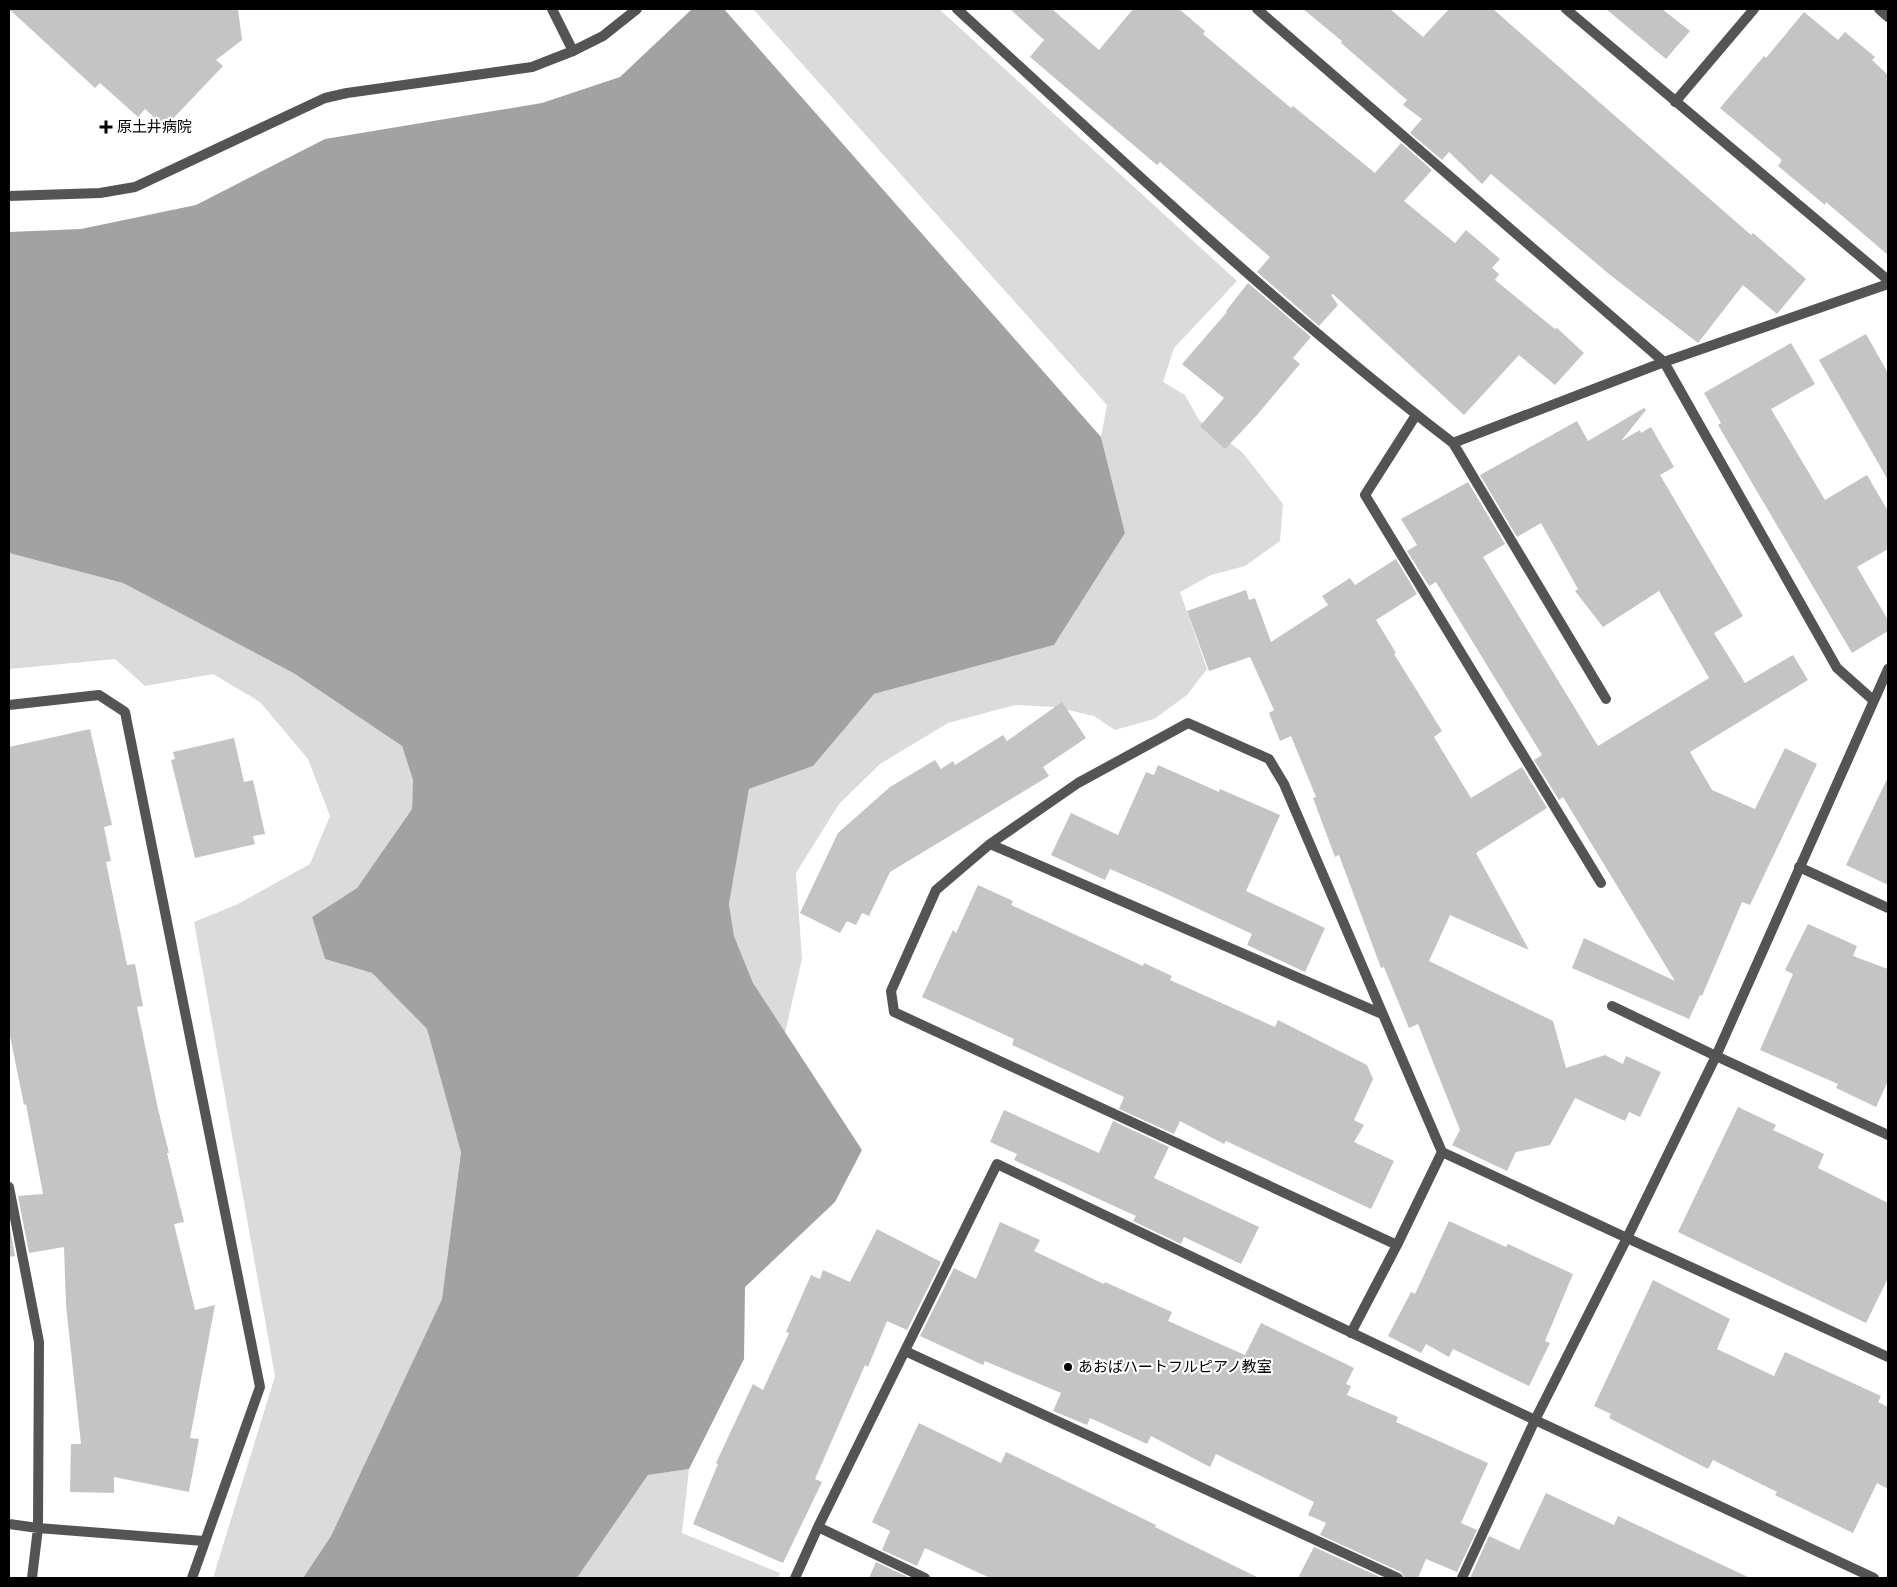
<svg xmlns="http://www.w3.org/2000/svg" width="1897" height="1587" font-family="'PT Sans Narrow','Noto Sans JP',sans-serif">
<rect width="100%" height="100%" fill="#fff"/>
<path fill="#dbdbdb" d="M753,9H939L1237,281L1174,348L1163,382L1185,395L1199,420L1242,452L1283,504L1280,541L1245,566L1211,575L1180,592L1207,669L1187,695L1154,719L1115,730L1094,716L1055,707L1015,705L948,723L880,764L839,804L796,873L802,959L785,1033L753,983L734,936L729,904L749,789L813,766L874,694L1054,645L1125,533L1101,437L1107,405Z
M9,553L123,583L295,674L402,746L413,780L412,809L357,888L312,917L325,959L372,973L427,1029L461,1151L442,1299L331,1536L303,1578H213L275,1376L194,922L238,904L310,864L330,816L308,759L260,702L213,674L145,686L115,659L9,669Z
M689,1469L682,1533L780,1573L778,1578H577L648,1475Z"/>
<path fill="#a2a2a2" d="M692,9H724L1101,437L1125,533L1054,645L874,694L813,766L749,789L729,904L734,936L753,983L862,1150L835,1202L745,1287L744,1359L689,1469L648,1475L577,1578H303L331,1536L442,1299L461,1152L427,1029L372,973L325,959L312,917L357,888L412,809L413,780L402,746L295,674L123,583L9,553V232L81,229L196,205L325,139L542,103L620,77Z"/>
<path fill="#c4c4c4" d="M9,9H238L242,40L216,60L223,66L165,127L145,109L138,117L100,83L95,88Z
M1010,9H1052L1099,50L1133,9H1179L1205,31L1203,34L1291,108L1293,106L1375,173L1401,143L1432,170L1404,201L1455,243L1466,230L1500,259L1492,268L1499,274L1495,280L1555,329L1557,328L1584,353L1555,385L1519,355L1464,415L1333,294L1331,295L1338,305L1319,326L1257,272L1270,257L1160,162L1157,165L1030,57L1044,40Z
M1303,9H1390L1423,37L1449,9H1493L1751,235L1753,233L1806,279L1777,314L1743,285L1698,343L1609,274L1491,174L1482,184L1449,152L1442,160L1410,133L1422,119L1403,105L1407,100L1341,43L1342,41Z
M1606,9H1662L1690,31L1666,59Z
M1804,12L1838,40L1845,32L1875,57L1872,60L1888,75V255L1826,202L1825,205L1778,166L1782,160L1720,108L1764,56L1766,58Z
M1248,283L1311,337L1293,358L1300,364L1257,415L1225,449L1200,426L1224,398L1182,364L1227,312L1226,311Z
M1866,334L1888,373V480L1819,360Z
M1791,343L1815,384L1771,409L1825,500L1867,475L1888,511V549L1857,567L1888,620V631L1852,653L1718,425L1721,423L1704,393Z
M1644,408L1646,410L1621,441L1640,430L1641,433L1651,427L1674,467L1660,475L1743,616L1714,633L1745,683L1793,655L1808,680L1690,752L1712,790L1755,809L1785,748L1817,764L1750,905L1742,902L1702,996L1700,995L1689,1019L1572,968L1584,938L1675,981L1563,797L1559,800L1534,760L1542,755L1436,582L1429,586L1407,551L1417,545L1401,519L1468,482L1505,544L1483,557L1598,746L1709,678L1659,591L1603,627L1575,591L1578,589L1541,523L1517,537L1480,475L1577,421L1588,441Z
M1396,559L1417,594L1376,620L1396,653L1394,654L1442,731L1434,737L1471,798L1522,767L1547,808L1476,853L1529,950L1450,915L1429,961L1553,1021L1566,1068L1605,1055L1623,1064L1626,1056L1661,1072L1640,1117L1629,1112L1625,1121L1575,1098L1550,1145L1516,1152L1507,1171L1452,1145L1460,1130L1418,1024L1409,1028L1384,967L1381,968L1339,855L1335,857L1313,798L1316,797L1291,736L1280,741L1269,713L1274,710L1250,657L1209,671L1187,611L1246,590L1249,600L1255,598L1271,642L1328,605L1322,596L1350,578L1355,585Z
M1062,702L1086,738L1043,767L1049,776L890,872L869,916L862,913L856,925L847,921L840,933L800,913L838,833L890,787L935,760L941,769L953,761L955,765L1003,735L1007,741Z
M90,729L112,825L104,827L111,861L106,862L127,965L135,964L143,1006L137,1007L158,1109L169,1153H167L184,1222L174,1224L195,1310L215,1305L190,1438L199,1439L189,1492L114,1477V1493L70,1492L71,1444H81L66,1305L64,1247L29,1253L18,1196L43,1194L26,1104L24,1105L9,1031V747Z
M234,738L244,782L253,780L265,834L253,836L255,844L195,858L171,760L175,759L173,752Z
M1158,765L1219,792L1220,789L1280,815L1246,891L1325,928L1305,972L1247,945L1252,934L1158,890L1110,869L1105,880L1051,855L1071,813L1118,835L1146,772L1154,775Z
M1888,777V885L1846,865Z
M978,885L1013,901L1011,905L1143,966L1144,963L1172,976L1170,980L1275,1027L1278,1020L1367,1065L1373,1079L1354,1120L1364,1125L1354,1142L1394,1161L1371,1209L1226,1141L1224,1144L1180,1121L1174,1134L1119,1109L1124,1097L1012,1045L1014,1039L922,997L953,930L956,933Z
M1808,924L1857,946L1853,956L1888,969V1081L1876,1107L1836,1088L1838,1084L1760,1050L1793,974L1785,970Z
M1738,1107L1776,1125L1773,1130L1824,1154L1818,1168L1888,1203V1278L1866,1323L1678,1232Z
M1004,1110L1099,1153L1113,1121L1169,1147L1154,1178L1259,1227L1241,1264L1184,1237L1181,1244L1133,1221L1136,1216L1014,1160L1017,1154L990,1142Z
M1449,1221L1506,1247L1508,1244L1573,1274L1545,1341L1550,1343L1529,1386L1453,1349L1449,1357L1426,1344L1421,1353L1388,1336L1411,1292L1415,1294Z
M9,1222L15,1256L9,1257Z
M1000,1222L1040,1240L1034,1251L1104,1284L1105,1282L1172,1312L1168,1321L1245,1355L1261,1323L1354,1368L1346,1384L1351,1386L1347,1395L1398,1417L1396,1422L1488,1463L1461,1523L1477,1530L1457,1572L1426,1559L1418,1578H1405L1401,1572L1320,1535L1326,1523L1308,1515L1314,1502L1216,1454L1210,1467L1151,1436L1147,1444L1090,1418L1087,1425L1053,1411L1061,1393L985,1361L983,1365L920,1336L954,1268L976,1279Z
M877,1229L941,1262L907,1330L887,1321L868,1367L865,1365L815,1479L822,1482L783,1563L693,1524L718,1464L716,1463L753,1384L763,1390L789,1333L786,1332L811,1275L820,1279L823,1270L850,1282Z
M1653,1280L1730,1319L1717,1349L1774,1376L1785,1352L1881,1396L1878,1402L1888,1407V1489L1877,1483L1853,1533L1775,1495L1777,1492L1713,1460L1708,1469L1609,1418L1611,1414L1594,1406Z
M919,1423L1001,1463L1006,1452L1156,1525L1155,1527L1259,1578H990L925,1548L917,1566L882,1550L890,1531L872,1522Z
M1546,1493L1614,1525L1618,1516L1750,1578H1470L1489,1536L1519,1550Z
M1314,1547L1382,1578H1298Z
M876,1562L910,1578H869Z"/>
<g fill="none" stroke-linecap="round" stroke-linejoin="round">
<path stroke="#545454" stroke-width="10" d="M552,9L573,51
M957,9C1119,157 1278,309 1453,443L1664,362L1888,284
M1257,9L1664,362L1837,668L1873,700
M1879,9L1888,17
M1675,102L1754,9
M1416,415L1365,495L1601,883
M1453,443L1606,699
M9,705L99,695L125,712L260,1387L192,1578
M990,844L1382,1014
M1799,867L1888,908
M1612,1006L1716,1056L1888,1135
M1442,1152L1627,1238L1888,1357
M9,1187L39,1342L38,1528L32,1578
M1351,1333L1397,1245L1442,1152L1284,784L1269,759L1188,723L1078,783L990,844L936,890L891,991L894,1012L1397,1245
M905,1351L1398,1578
M9,1524L38,1528L204,1541
M818,1527L925,1578
M795,1578L818,1527L997,1164L1535,1420L1462,1578"/>
<path stroke="#545454" stroke-width="10" d="M1566,9L1888,280
M9,196L100,193L135,187L325,98L347,93L532,67L573,51L603,36L637,9
M1874,1578L1535,1420L1627,1238L1716,1056L1888,669"/>
</g>
<g fill="#000" stroke="#fff" stroke-width="2">
<path d="M103.5 119.5h5v5h5v5h-5v5h-5v-5h-5v-5h5z"/>
<circle cx="1068" cy="1367" r="5"/>
</g>
<g text-anchor="middle" stroke-width="4.5" stroke-linejoin="round" paint-order="stroke">
<g font-size="15" fill="#000" stroke="#fff" text-anchor="start">
<text x="117" y="132">原土井病院</text>
<text x="1078" y="1372">あおばハートフルピアノ教室</text>
</g>
</g>
<rect width="1897" height="1587" fill="none" stroke="#000000" stroke-width="20"/>
</svg>
